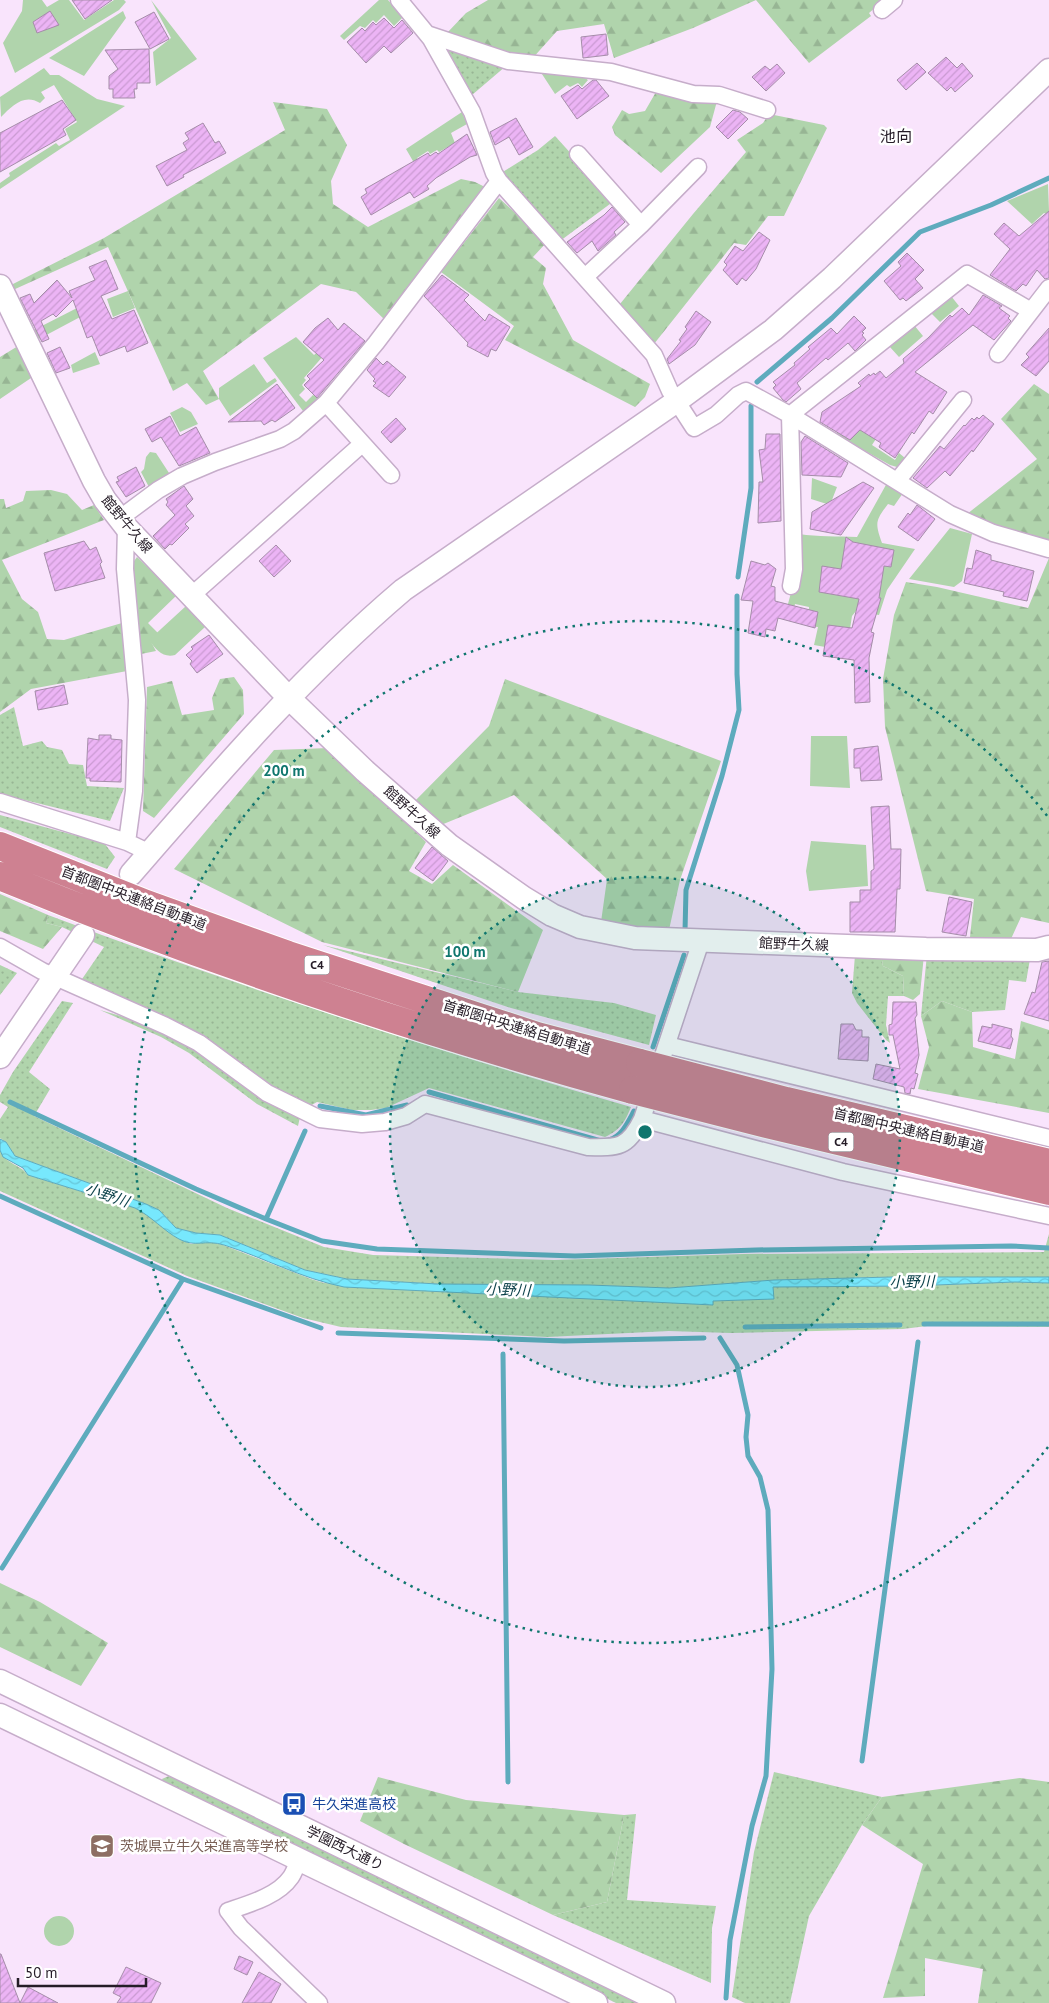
<svg xmlns="http://www.w3.org/2000/svg" width="1049" height="2003" font-family="'PT Sans','Noto Sans JP',sans-serif">
<defs>
<pattern id="grass-dots" width="8" height="8" patternUnits="userSpaceOnUse" patternTransform="scale(1.25)"><rect width="8" height="8" fill="#b0d4ac"/><path d="M2 2h.1M6 6h.1" fill="none" stroke="#97b594" stroke-width="1.8" stroke-linecap="round"/></pattern>
<pattern id="forest-firs" width="22" height="20" patternUnits="userSpaceOnUse" patternTransform="scale(1.25)"><rect width="22" height="20" fill="#b0d4ac"/><path d="M5 1l3.5 6h-7zM16 11l3.5 6h-7z" fill="#97b594"/></pattern>
<pattern id="water-waves" width="16" height="10" patternUnits="userSpaceOnUse" patternTransform="scale(1.25)"><rect width="16" height="10" fill="#77e8fd"/><path d="M0 5q4-4 8 0t8 0" fill="none" stroke="#67c6d9"/></pattern>
<pattern id="building-hatch" width="6" height="6" patternUnits="userSpaceOnUse" patternTransform="scale(1.25)"><rect width="6" height="6" fill="#ecb4f5"/><path d="M-1 1l2-2M0 6l6-6M5 7l2-2" fill="none" stroke="#ca9ad2"/></pattern>
</defs>
<rect width="100%" height="100%" fill="#f9e4fc"/>
<path fill="url(#grass-dots)" d="M438,42L506,66L472,95Z
M555,136L614,201L560,241L501,173L538,150Z
M14,707L23,746L42,741L47,747L62,750L69,764L83,765L87,786L124,788L110,821L0,794V715Z
M0,815L74,835L101,839L115,857L107,869L0,827Z
M48,915C240,987 434,1050 631,1107C625,1122 620,1130 605,1137L429,1088L386,1108L371,1110H352L317,1102L310,1106L287,1096L239,1065L80,982L104,947L62,927L46,923Z
M323,945L518,992L614,1003L656,1015L649,1045L511,1008Z
M927,954L1030,959L1026,982L1009,980L1005,1010L972,1012L942,1001L921,1016Z
M855,955H881L883,966L903,976L904,996H888L886,1025L890,1043L886,1040L857,1003L852,993Z
M0,965L17,973L0,995Z
M62,1001L73,1003L29,1072L50,1089L34,1116L227,1208L324,1247L373,1255L554,1260L744,1254L1044,1252L1049,1234V1277H892L774,1280L669,1288L589,1285L438,1284L347,1279L305,1270L220,1235L196,1233L176,1228L159,1210L146,1204L15,1156L6,1142L0,1138V1119L8,1107L0,1102V1095L13,1072Z
M100,1010L148,1024L196,1046L300,1117L298,1126L257,1104L189,1053L161,1037Z
M0,1150C6,1165 19,1163 28,1175L135,1208L149,1215L177,1238L191,1244L207,1241L223,1245L311,1279L324,1283L712,1305L713,1301L773,1299V1287L909,1286L1015,1282L1049,1283V1327L927,1326L903,1329L731,1333L669,1331L547,1337L341,1327L303,1318L187,1276L0,1191Z
M774,1772L882,1797L862,1825L809,1916L790,2003H745L732,1997L754,1852Z
M171,1775L645,2003H616L165,1786L162,1779Z
M636,1814L627,1900L716,1906L712,1928L711,1983L553,1915L607,1902L624,1815Z"/>
<path fill="url(#forest-firs)" d="M488,0H884L869,13L871,16L809,63L756,0L693,28L614,58L604,24L557,31L531,60L447,33L466,13Z
M656,92L717,101L710,127L661,173L615,135L612,127L622,110L629,114L645,111Z
M273,102L327,109L347,145L331,181L333,204L368,227L461,179L475,182L487,188L385,320L356,292L321,284L203,371L219,399L206,405L187,383L173,391L108,247L13,290L11,285L104,238L285,130Z
M769,114L824,125L827,128L784,216H768L746,245L734,243L654,344L620,304L693,214L746,152L737,140L763,123Z
M499,198L547,242L533,257L546,268L543,284L573,340L650,384L645,397L635,407L505,340L514,326L441,272Z
M18,346L34,376L0,399V357Z
M1034,384L1049,394V923L1021,917L1011,939L970,937L974,899L926,891L885,727L883,679L894,615L906,582L937,587L1028,608L1049,558L999,543L953,525L1037,459L1001,419Z
M51,490L67,494L82,510L94,505L104,520L2,560L22,599L38,612L47,639L64,640L122,623L127,671L31,689L0,712V499H4L6,508L23,501L26,491Z
M137,557L177,595L148,623L158,633L150,640L156,651L141,654L129,568Z
M234,677L243,690L244,714L154,818L143,811L147,687L172,681L182,715L214,710L212,698L220,679Z
M505,679L721,761L680,880L669,930L601,922L607,879L514,795L441,825L411,805L489,726Z
M329,748L426,842L409,871L432,884L453,865L543,930L518,992L322,942L174,869L274,750Z
M0,894L48,915L46,923L62,927L43,949L0,931Z
M881,955H924L920,994L913,1000L904,996L903,976L883,966Z
M942,1001L972,1012L973,1047L1015,1059L1021,1021L1049,1030V1113L918,1089L929,1047L921,1016Z
M0,1583L40,1602L108,1643L81,1686L0,1647Z
M378,1777L466,1800L624,1815L607,1902L553,1915L404,1844L360,1821Z
M1020,1778L1049,1782V2003H978L983,1969L925,1958V1996L883,1998L923,1864L862,1825L882,1797Z"/>
<path fill="#b0d4ac" d="M23,0H42L47,7L59,0H69L84,20L114,0H124L126,2L119,10L15,73L3,43L22,11Z
M151,0L197,59L156,86L153,52L171,38Z
M379,0H388L403,17L394,26L384,15L376,23L373,20L365,28L360,26L344,40L340,36Z
M123,11L126,18L84,76L49,58Z
M44,68L50,75H59L97,99L125,106L0,189V183L10,176L9,173L56,143L59,146L70,140L65,129L77,122L54,85L41,92L45,98L40,103C24,93 12,106 1,117L0,97Z
M540,71L581,75L588,80L582,87L578,83L570,87L567,85L555,94Z
M462,112L467,124L451,133L455,143L439,152L437,150L430,154L428,151L417,158L420,166L417,168L406,149Z
M1048,184L1049,211L1046,214L1044,213L1032,224L1007,201Z
M128,291L135,308L113,317L107,299Z
M951,296L959,306L940,322L931,313Z
M77,308L82,316L37,340L32,331Z
M914,325L923,336L899,357L889,346Z
M296,337L314,355L320,350L324,355L304,378L306,380L302,385L305,389L299,395L306,402L313,395L318,398L344,372L306,415L263,358Z
M95,352L100,364L73,373L71,365Z
M254,364L267,383L275,378L277,381L230,416L219,399V388Z
M182,407L191,412L198,424L180,432L170,413Z
M873,408L887,422L872,445L895,460L899,453L905,458L897,467L890,465L835,434Z
M150,452L156,453L171,476L150,489L141,472L144,469L146,457Z
M812,478L837,487L830,505L811,499Z
M887,483L903,493L894,506L888,504C875,521 875,523 882,543L915,549L887,590L879,615L856,611L852,616L850,629L842,650L814,645L818,627L808,626L809,607L795,604L791,620L784,619L797,570L799,534C818,537 837,536 857,537Z
M950,528L972,534L962,581L954,587L909,579Z
M186,606L205,627L175,655C163,658 156,650 149,640Z
M811,736H847L850,788L810,786Z
M811,841L866,845L868,886L809,891L806,871Z
M44 1931a15 15 0 1 1 30 0a15 15 0 1 1-30 0Z"/>
<path fill="url(#water-waves)" stroke="#5eabbd" d="M0,1139L6,1142L15,1156L146,1204L159,1210L176,1228L196,1233L220,1235L305,1270L347,1279L438,1284L589,1285L669,1288L774,1280L892,1277H1049V1283L1015,1282L909,1286L773,1287L774,1299L713,1301V1305L344,1287C300,1278 265,1258 224,1245C205,1239 195,1248 179,1239C164,1231 151,1216 135,1208L28,1175L23,1168L3,1157L0,1150Z"/>
<g fill="none" stroke-linecap="round" stroke-linejoin="round">
<path stroke="#5eabbd" stroke-width="5" d="M757,382L832,318L920,232L991,205L1049,178
M738,577L751,488V406
M685,931L686,890L722,776L739,710L737,674V596
M653,1047L684,955
M429,1092L601,1141
M10,1102L196,1189L266,1219L322,1241L377,1249L575,1256L756,1250L1011,1246L1049,1248
M320,1106L366,1115L407,1105
M609,1140C622,1136 628,1122 634,1111
M0,1196L183,1279L321,1328
M266,1219L305,1131
M924,1324H1049
M745,1327L900,1325
M338,1333L564,1341L704,1338
M720,1338L737,1365L748,1415L746,1437L748,1456L760,1477L768,1510L772,1669L766,1776L752,1826L730,1940L726,1998
M503,1354L508,1782
M2,1568L183,1279
M862,1761L918,1342"/>
</g>
<path fill="url(#building-hatch)" stroke="#a58da9" d="M72,0H112L85,19Z
M50,11L59,25L37,33L33,22Z
M154,12L169,39L150,49L135,22Z
M384,18L394,28L402,20L413,33L391,53L384,46L366,63L347,42L362,28L365,31L373,22L376,25Z
M606,34L608,55L583,58L581,37Z
M149,49L150,83H137V89H134L135,98H113V89H109V76L118,69L105,50Z
M946,57L957,68L962,63L973,76L955,92L951,87L947,91L928,73Z
M917,63L926,72L906,90L897,80Z
M777,64L785,73L766,91L752,77L765,66L770,70Z
M593,80H596L609,96L577,119L561,96L578,85L582,89Z
M62,100L76,120L63,129L66,135L0,172V133Z
M733,110L740,112L748,119L728,139L716,127Z
M516,118L533,147L519,155L509,137L495,145L490,132Z
M203,123L215,143L219,141L226,153L183,175L184,177L167,186L156,166L187,150L183,143L189,139L185,133Z
M467,134L477,155L470,157L436,178L427,186L429,189L414,198L410,192L371,215L361,197L367,193L365,189L428,153L430,156L436,152L438,154Z
M612,207L625,222L614,232L616,235L598,251L592,241L577,253L567,242L604,215Z
M1049,211V278L1045,279L1037,270L1026,286L1023,284L1016,291L990,275L1010,249L994,234L1004,223L1019,236Z
M759,232L770,240L756,269L746,281L742,278L737,285L723,270L727,265L724,262L735,246L743,251Z
M907,253L924,270L915,279L923,288L906,301L903,298L900,300L884,281L901,266L898,262Z
M106,260L118,289L101,296L112,319L134,310L148,343L127,352L125,346L100,356L92,336L87,338L73,300L56,317L53,314L41,321L49,339L42,342L20,298L30,294L34,303L57,280L72,298L69,291L95,280L89,267Z
M442,275L469,295L464,300L485,321L489,314L510,327L496,351L491,349L488,357L467,346L468,343L424,296Z
M983,295L1002,306L999,308L1010,316L1008,318L1011,321L994,340L973,325L915,372L947,392L933,414L929,411L914,434L912,432L895,458L879,447L881,443L860,430L850,440L820,422L822,412L861,386L858,383L869,374L870,376L874,373L875,375L880,371L886,378L904,363L903,359L928,338L950,315L952,317L962,308L969,315Z
M696,311L711,322L695,345L669,364L667,359L681,341L679,340L687,329L685,327Z
M854,316L866,328L862,332L864,333L862,335L866,340L855,351L848,343L828,360L826,358L797,383L801,389L786,402L783,400L773,388L776,385L773,382L795,365L794,363L810,349L808,347L831,328L837,334Z
M328,318L338,330L344,323L365,341L317,398L304,385L310,379L307,376L324,360L303,342L315,328Z
M1049,328V361L1036,376L1021,365L1029,357L1026,354Z
M60,347L70,368L56,373L47,353Z
M376,358L383,365L387,361L406,377L389,397L373,386L376,383L373,381L375,379L367,370Z
M277,384L295,408L275,422L272,420L264,425L261,421L228,422Z
M983,415L994,424L973,452L972,450L950,476L945,471L927,488L913,478L940,446L944,449L964,425L965,426L972,418L974,420L977,417L979,419Z
M170,416L180,436L196,427L210,453L179,466L161,437L152,442L145,429Z
M396,418L406,429L391,443L381,432Z
M766,434H780L781,521L758,523L759,482H763L759,450L765,449Z
M805,436L848,463L841,477L802,475L801,442Z
M136,467L145,486L126,497L116,482L119,481L117,477Z
M863,482L874,488L841,535L810,529L812,512Z
M184,486L193,499L186,506L194,516L185,524L189,528L172,545L170,544L165,549L153,536L175,515L166,505L168,502L166,499Z
M917,505L935,519L918,541L898,527L908,513L910,515Z
M846,537L853,542L894,550L891,567L884,566L879,598H881L871,632L874,633L869,658L870,702L855,703L854,660L823,656L828,625L852,628L859,599L819,592L822,566L841,569Z
M84,541L90,550L96,547L102,562L100,564L105,578L55,591L44,553Z
M276,545L291,561L274,577L259,561Z
M976,550L991,555V560L1034,571L1027,601L1003,596L1004,592L964,583L967,568L972,569Z
M751,561L765,565L768,563L776,569L771,586L775,587V601L818,612L815,628L778,618L775,631L766,629L765,637L748,633L753,601L741,600Z
M209,635L223,654L197,673L190,664L192,661L186,655L193,649L191,647Z
M64,685L68,704L38,710L35,691Z
M99,735H111V739L122,740L121,782L90,781V778H86L88,738L99,740Z
M878,746L882,780L861,781L860,768H854V749Z
M889,806L891,849H901L900,889H897L895,932H850V902H860V890H871V871L874,869L871,807Z
M432,847L448,861L433,881L415,868Z
M949,897L972,902L966,936L942,932Z
M1049,961V1021L1024,1014L1032,992L1035,993L1042,962Z
M893,1002H916L917,1015L915,1018L919,1055L915,1073L918,1074L914,1089L911,1088L910,1094L905,1093L904,1087L873,1079L876,1064L900,1069L893,1035H889V1025L892,1024Z
M841,1024H853L856,1030H862V1037H869L868,1061L838,1059Z
M992,1024L1012,1029L1011,1036L1013,1039L1010,1049L978,1041L982,1026L992,1028Z
M0,1954H1L20,2003H0Z
M239,1956L253,1962L247,1975L234,1969Z
M126,1967L161,1983L151,2003H117L121,1997L113,1993Z
M259,1972L281,1984L271,2003H242Z
M28,1987L58,2003H20Z"/>
<g fill="none" stroke-linecap="round" stroke-linejoin="round">
<defs>
<path id="street" d="M399,0L431,39L472,112L494,173L499,181L654,355L670,391L694,428L716,415L738,395L746,391L790,415L950,514L993,533L1049,549
M882,10L894,0
M427,34L508,61L611,72L693,94L719,95L767,110
M578,154L641,225
M585,277L641,225L698,167
M998,354L1049,288
M326,403L391,475
M790,415L967,274L1031,311
M790,415L794,569L791,586
M897,481L963,400
M119,519L158,490L182,476L215,462L280,439L294,431L326,403L376,343L499,181
M126,527L125,569L137,700L134,791L127,842
M191,596L362,444
M0,802L127,842L150,853
M0,947L42,971L166,1026L199,1043L267,1093L320,1119L362,1124L385,1122L406,1116L425,1104L588,1147C618,1148 628,1148 642,1119L701,941
M667,1045L1049,1138
M642,1119L843,1172L1049,1216
M299,1858C297,1864 295,1871 291,1877C278,1896 249,1904 228,1911L241,1928L319,2003"/>
<path id="secondary" d="M0,286L94,481L105,500L126,527L289,698L365,771L449,845L524,898L552,915L580,927L635,938L926,949L1037,950L1049,947
M131,874C217,775 303,675 403,590L677,401L773,330L832,278L1049,70
M0,1057L83,935
M0,1681L664,2003
M0,1715L596,2003"/>
<path id="highway" d="M0,846L146,904L288,955L537,1036L640,1063
M0,876C207,961 418,1031 633,1090"/>
</defs>
<use href="#street" stroke="#c6adca" stroke-width="19"/>
<use href="#secondary" stroke="#c6adca" stroke-width="25"/>
<use href="#highway" stroke="#fff" stroke-width="30"/>
<use href="#street" stroke="#fff" stroke-width="16"/>
<use href="#secondary" stroke="#fff" stroke-width="22"/>
<use href="#highway" stroke="#ce8191" stroke-width="28"/>
<defs>
<path id="highway-bridge" d="M640,1063L786,1101L1049,1163
M633,1090L775,1126L1049,1191"/>
</defs>
<use href="#highway-bridge" stroke="#fff" stroke-width="30" stroke-linecap="butt"/>
<use href="#highway-bridge" stroke="#ce8191" stroke-width="28"/>
</g>
<circle cx="645" cy="1132" r="255" fill="#0f766e" fill-opacity=".12"/>
<g fill="none" stroke="#0f766e" stroke-width="2.5" stroke-dasharray="2.5 5">
<circle cx="645" cy="1132" r="255"/>
<path d="M1048 1447A511 511 0 1 1 1048 817"/>
</g>
<defs>
<symbol id="bus-square" viewBox="-11 -11 22 22"><rect x="-9" y="-9" width="18" height="18" rx="4" fill="#1a4fb4" stroke="#fff"/><path d="M-5-6H5V4H4V6H2V4H-2V6H-4V4H-5ZM-3.5-4V0h7V-4ZM-3.5 1.2v1.5H-2V1.2ZM2 1.2v1.5H3.5V1.2Z" fill="#fff"/></symbol>
<symbol id="school-square" viewBox="-11 -11 22 22"><rect x="-9" y="-9" width="18" height="18" rx="4" fill="#8d6e63" stroke="#fff"/><path d="M0-5L7-2L0 1L-7-2ZM-4 1L0 2.5L4 1V4Q0 6-4 4Z" fill="#fff"/></symbol>
</defs>
<g fill-rule="evenodd">
<use href="#bus-square" x="280" y="1790" width="28" height="28"/>
<use href="#school-square" x="88" y="1832" width="28" height="28"/>
</g>
<g text-anchor="middle" stroke-width="5" stroke-linejoin="round" paint-order="stroke">
<g fill="#fff" stroke="#666068" stroke-width="1">
<rect x="304.5" y="955.5" width="25" height="19" rx="4"/>
<rect x="828.5" y="1132.5" width="25" height="19" rx="4"/>
</g>
<g font-size="12" font-weight="bold" fill="#251c27">
<text x="317" y="969">C4</text>
<text x="841" y="1146">C4</text>
</g>
<g font-size="14" fill="#251c27" stroke="#fff">
<text transform="translate(127 524) rotate(50)" y="5">館野牛久線</text>
<text transform="translate(412 812) rotate(42)" y="5">館野牛久線</text>
<text transform="translate(134 898) rotate(21)" y="5">首都圏中央連絡自動車道</text>
<text transform="translate(794 944) rotate(2)" y="5">館野牛久線</text>
<text transform="translate(517 1027) rotate(17)" y="5">首都圏中央連絡自動車道</text>
<text transform="translate(909 1130) rotate(13)" y="5">首都圏中央連絡自動車道</text>
<text transform="translate(345 1848) rotate(26)" y="5">学園西大通り</text>
</g>
<g font-size="14" fill="#164399" stroke="#fff" text-anchor="start">
<text x="312" y="1809">牛久栄進高校</text>
</g>
<g font-size="14" fill="#785e54" stroke="#fff" text-anchor="start">
<text x="120" y="1851">茨城県立牛久栄進高等学校</text>
</g>
<g font-size="15" font-style="italic" fill="#093f48" stroke="#fff">
<text transform="translate(107 1195) rotate(19)" y="5">小野川</text>
<text transform="translate(912 1282) rotate(-1)" y="5">小野川</text>
<text transform="translate(508 1290) rotate(2)" y="5">小野川</text>
</g>
<g font-size="16" fill="#251c27" stroke="#fff">
<text x="896" y="142">池向</text>
</g>
</g>
<circle cx="645" cy="1132" r="8" fill="#0f766e" stroke="#fff" stroke-width="2.5"/>
<g font-size="15" text-anchor="middle" font-weight="bold" fill="#0f766e" stroke="#fff" stroke-width="5" stroke-linejoin="round" paint-order="stroke">
<text x="284" y="776">200 m</text>
<text x="465" y="957">100 m</text>
</g>
<path d="M18 1978v8h128v-8" fill="none" stroke="#251c27" stroke-width="2.5"/>
<text x="25" y="1978" font-size="15" fill="#251c27" stroke="#ffffff" stroke-width="4" paint-order="stroke">50 m</text>
</svg>
